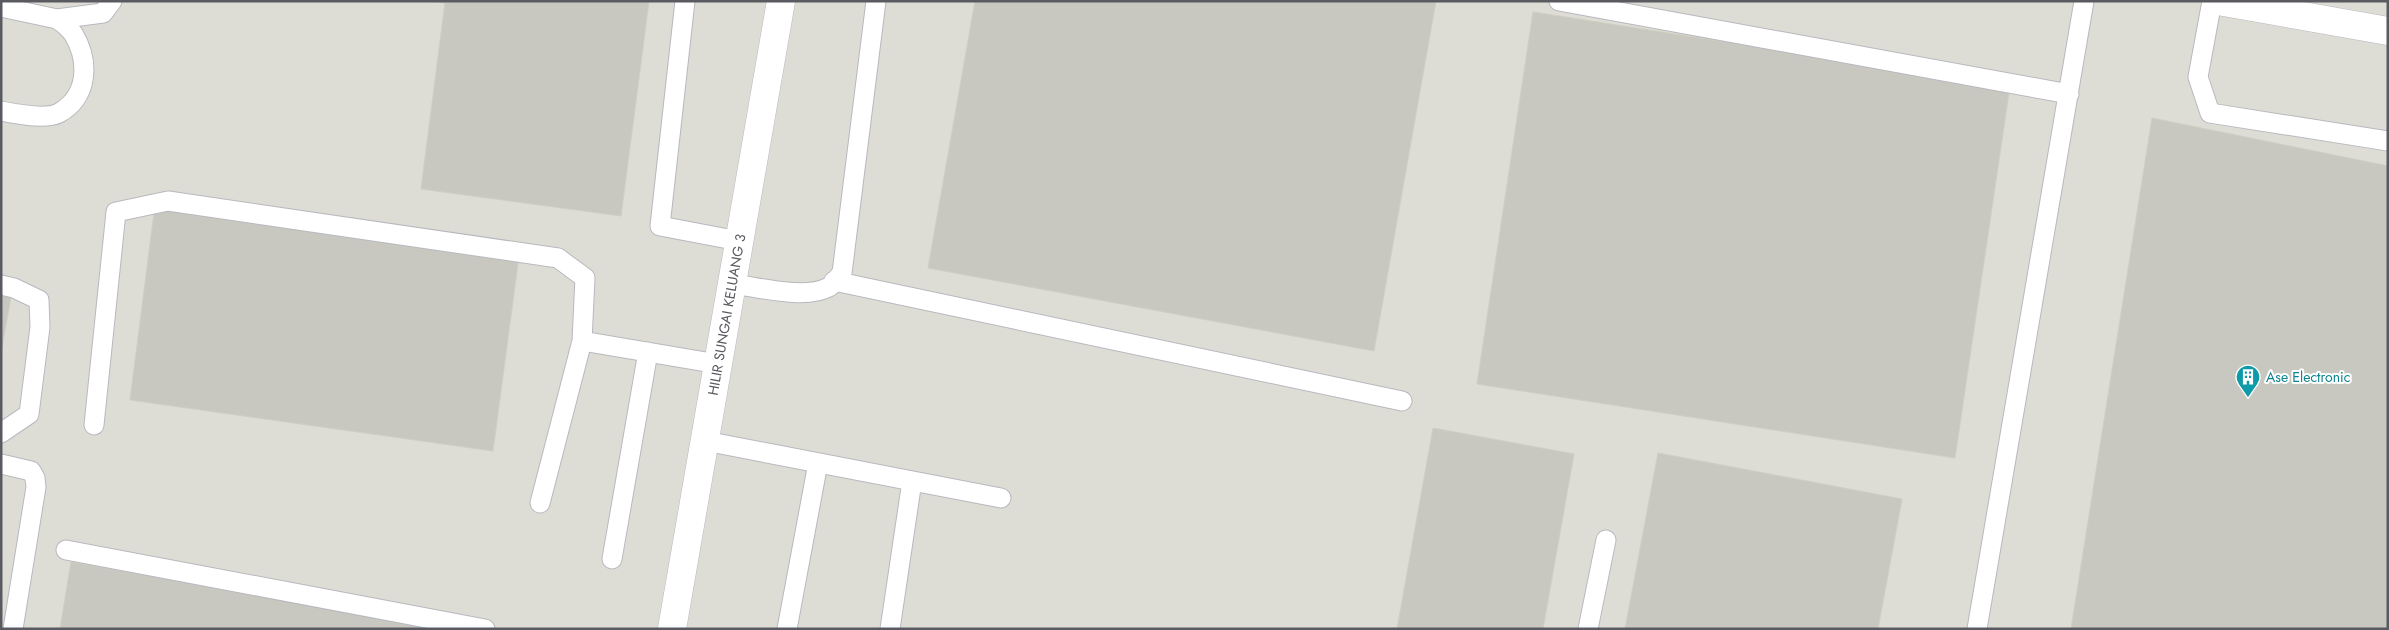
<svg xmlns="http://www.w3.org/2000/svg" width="2389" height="630" font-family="Jost,sans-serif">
<rect width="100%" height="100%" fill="#ebebe1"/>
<path fill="#dddcd5" d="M1,1H2388V629H1Z"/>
<path fill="#c8c8c0" stroke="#cfcec0" d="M429,1H649L621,216L421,189L445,3Z
M975,1H1436L1374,351L928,268Z
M1533,12L2010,86L1955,458L1477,384Z
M2152,118L2388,166V629H2071Z
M155,205L519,256L493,451L130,400Z
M1,295L11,297L1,352Z
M1433,428L1574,454L1543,629H1397Z
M1658,453L1902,499L1878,629H1625Z
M71,562L463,629H60Z"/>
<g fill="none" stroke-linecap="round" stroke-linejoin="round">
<defs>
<path id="service" d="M685,1L660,226L739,241
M1559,1L2069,94
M2212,1L2198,77L2210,113L2388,141
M1,7L57,19L103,13L112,1
M1,111C16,114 45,120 59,113C89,96 89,61 74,35C70,28 63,23 57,19
M834,281L1402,401
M732,284C758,287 805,300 829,287C834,284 838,277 842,273L876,1
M1,285L14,288L39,300L40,327L29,414L1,433
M94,425L116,212L168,201L558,258L585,278L582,341L718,364
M705,441L1001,498
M1,464L31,471L35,478L36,487L13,629
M540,503L582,341
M66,550L485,629
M612,559L648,352
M787,629L818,463
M890,629L912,481
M1588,629L1606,540
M1977,629L2084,1"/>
<g id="minor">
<path id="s1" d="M672,629L781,1"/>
</g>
<path id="tertiary" d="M2218,1L2388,31"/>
</defs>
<use href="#service" stroke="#b8b9bf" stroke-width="21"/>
<use href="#minor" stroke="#b8b9bf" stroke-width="29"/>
<use href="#tertiary" stroke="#b8b9bf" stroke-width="29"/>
<use href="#service" stroke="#fff" stroke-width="19"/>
<use href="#minor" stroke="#fff" stroke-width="28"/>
<use href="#tertiary" stroke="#fff" stroke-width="28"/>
</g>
<defs>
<symbol id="building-pin" viewBox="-11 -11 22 30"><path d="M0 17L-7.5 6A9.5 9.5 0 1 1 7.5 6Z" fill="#0f9aa8" stroke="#fff"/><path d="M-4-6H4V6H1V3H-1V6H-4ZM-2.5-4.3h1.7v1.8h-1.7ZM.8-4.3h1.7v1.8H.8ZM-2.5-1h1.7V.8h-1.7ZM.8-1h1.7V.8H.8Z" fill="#fff"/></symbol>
</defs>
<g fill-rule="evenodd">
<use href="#building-pin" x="2234" y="363" width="28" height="38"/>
</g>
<g text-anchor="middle" stroke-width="4" stroke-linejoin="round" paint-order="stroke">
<g font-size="14" fill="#595b61" stroke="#fff">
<text dy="5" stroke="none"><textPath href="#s1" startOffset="319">HILIR SUNGAI KELUANG 3</textPath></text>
</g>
<g font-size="14" fill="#0d838f" stroke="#fff" text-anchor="start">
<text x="2266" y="382">Ase Electronic</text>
</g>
</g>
<rect width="2389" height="630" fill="none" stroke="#595b61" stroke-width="5"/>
</svg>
